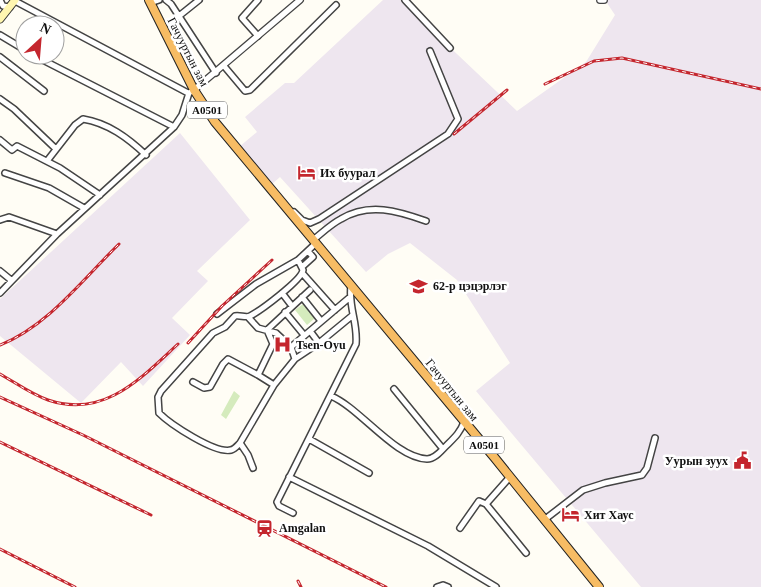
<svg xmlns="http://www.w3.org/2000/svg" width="761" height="587" font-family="'Times New Roman',serif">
<rect width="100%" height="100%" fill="#fffdf5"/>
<path fill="#eee6ef" d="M383,0H400L517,111L586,62L615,15L605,0H761V587H641L476,391L510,363L457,280L410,243L388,254L366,272L280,177L271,185L239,147L257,132L245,117L285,83H294Z
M180,133L250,220L197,271L208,281L172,318L190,335L143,386L121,362L81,403L0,336V299Z"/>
<path fill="#d5ebbd" d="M303,304L315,318L307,325L295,310Z
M234,391L240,396L226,419L221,415Z"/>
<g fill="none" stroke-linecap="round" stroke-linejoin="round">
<defs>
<path id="minor" d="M0,0L3,6L10,7
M166,0L171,4L216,73
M405,0L450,48
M15,1L188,93L191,92
M150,3L159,0
M179,16L199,0
M0,35L25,50
M258,36L242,18L258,0
M33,55L174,127
M0,57L44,91
M224,66L245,91L250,90L336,5
M0,99L14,109L56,149
M0,140L12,150L17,146L60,168L100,195
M47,161L75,125L83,119C108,123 128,138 146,155
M5,173L49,188L84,208
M294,212L302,220L310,223L319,219L448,134L458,119L430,51
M0,220L9,217L57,234
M313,240C322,233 331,224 341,219C369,202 398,211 426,221
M313,246L298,260L303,270C302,280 260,311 250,316C246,318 240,315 235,316L225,327L213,333L161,391L158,397L159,413C170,424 215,454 231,450C235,449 237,446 240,443L274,385L295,359L291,347L349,298
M302,267L313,257L308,251
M0,271L11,280
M303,274L335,310
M0,293L57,234L174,127L182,115L189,93
M282,293L292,306
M302,297L321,321
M285,312L304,335
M217,314L256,284L298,260
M248,317L258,328L276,333L291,347
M319,343L353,315
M295,359L319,343L310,331
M193,382L204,388L210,387L223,364L228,359L258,375
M274,385L258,375L273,344L267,330L310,290
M394,389L443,449
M331,396C360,408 395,458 427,459C435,459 441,451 446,446C454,438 460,433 464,422
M309,439L369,473
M240,443L248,455L253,468
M289,477L428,546L496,587
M509,478L486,504L526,553
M293,513L279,506L277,502L356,344C358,322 348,307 351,286
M544,520L583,490L605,483L642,475L647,468L655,438
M460,528L479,501L486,504
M437,587L443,585L448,587"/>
<path id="tertiary" d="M600,0H604
M194,90L300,0"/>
<path id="secondary" d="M0,19L15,0"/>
<path id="trunk" d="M149,0L194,90L215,122L494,457L599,587"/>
</defs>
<use href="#minor" stroke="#444" stroke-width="8"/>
<use href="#tertiary" stroke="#444" stroke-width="8"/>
<use href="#secondary" stroke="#333" stroke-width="9"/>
<use href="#trunk" stroke="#222" stroke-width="10"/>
<use href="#minor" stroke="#fff" stroke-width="5"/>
<use href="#tertiary" stroke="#fff" stroke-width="5.5"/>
<use href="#secondary" stroke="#fff6b0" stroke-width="7"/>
<use href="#trunk" stroke="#f7bc64" stroke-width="8"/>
<defs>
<path id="rail" d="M545,84L594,61L622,58L761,89
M454,134L507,90
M188,343L222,306L272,260
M0,345C48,326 83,279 119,244
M0,374C16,383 31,394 48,400C104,419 141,378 178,344
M0,397L83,435L386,587
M0,442L151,515
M0,549L75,587
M298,581L301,587"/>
</defs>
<use href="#rail" stroke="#c4262e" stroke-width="3"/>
<use href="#rail" stroke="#fff" stroke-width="1" stroke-dasharray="4" stroke-linecap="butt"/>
</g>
<defs>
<symbol id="hotel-bare" viewBox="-9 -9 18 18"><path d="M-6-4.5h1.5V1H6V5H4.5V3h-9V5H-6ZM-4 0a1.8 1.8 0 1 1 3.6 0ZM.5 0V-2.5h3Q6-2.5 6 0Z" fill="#c4262e" stroke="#fff" stroke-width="2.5" paint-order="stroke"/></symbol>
<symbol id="school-bare" viewBox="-9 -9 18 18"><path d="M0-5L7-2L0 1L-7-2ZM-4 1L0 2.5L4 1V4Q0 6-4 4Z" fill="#c4262e" stroke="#fff" stroke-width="2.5" paint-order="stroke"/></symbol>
<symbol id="hospital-bare" viewBox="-9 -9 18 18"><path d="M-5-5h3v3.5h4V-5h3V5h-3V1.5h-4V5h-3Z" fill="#c4262e" stroke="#fff" stroke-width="2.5" paint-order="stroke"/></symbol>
<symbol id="civic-bare" viewBox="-9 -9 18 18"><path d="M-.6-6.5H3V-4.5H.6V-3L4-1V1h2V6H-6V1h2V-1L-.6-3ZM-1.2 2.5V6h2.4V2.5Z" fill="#c4262e" stroke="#fff" stroke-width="2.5" paint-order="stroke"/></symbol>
<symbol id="station-bare" viewBox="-9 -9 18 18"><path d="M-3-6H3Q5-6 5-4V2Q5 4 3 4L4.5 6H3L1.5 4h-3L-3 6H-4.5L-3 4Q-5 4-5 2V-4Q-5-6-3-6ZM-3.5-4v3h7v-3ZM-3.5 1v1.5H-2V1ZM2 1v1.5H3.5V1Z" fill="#c4262e" stroke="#fff" stroke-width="2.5" paint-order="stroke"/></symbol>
</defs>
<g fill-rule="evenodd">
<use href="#hotel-bare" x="294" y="160" width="25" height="25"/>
<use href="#school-bare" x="406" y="274" width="25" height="25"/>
<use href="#hospital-bare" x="270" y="332" width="25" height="25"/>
<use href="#civic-bare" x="730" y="448" width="25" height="25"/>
<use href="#hotel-bare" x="558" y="502" width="25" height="25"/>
<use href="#station-bare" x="252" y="516" width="25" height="25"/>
</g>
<g text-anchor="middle" stroke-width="5" stroke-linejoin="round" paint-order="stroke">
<g fill="#fff" stroke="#585858" stroke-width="1">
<rect x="187" y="101.5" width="40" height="17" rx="4"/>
<rect x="464" y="436.5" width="40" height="17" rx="4"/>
</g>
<g font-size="11" font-weight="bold" fill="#111">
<text x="207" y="114">A0501</text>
<text x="484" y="449">A0501</text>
</g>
<g font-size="12" fill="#111" stroke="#fff">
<text transform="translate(188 52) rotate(63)" y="4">Гачууртын зам</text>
<text transform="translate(452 390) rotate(51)" y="4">Гачууртын зам</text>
</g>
<g font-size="12" font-weight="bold" fill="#111" stroke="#fff" text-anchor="start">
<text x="320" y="177">Их буурал</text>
<text x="433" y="290">62-р цэцэрлэг</text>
<text x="296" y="349">Tsen-Oyu</text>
<text x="728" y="465" text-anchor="end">Уурын зуух</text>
<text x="584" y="519">Хит Хаус</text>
<text x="279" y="532">Amgalan</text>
</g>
</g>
<g transform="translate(40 40) rotate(26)"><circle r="24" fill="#ffffff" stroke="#a0a0a0"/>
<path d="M0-4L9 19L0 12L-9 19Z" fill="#c4262e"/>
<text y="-8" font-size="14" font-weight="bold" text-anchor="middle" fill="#111111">N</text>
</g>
</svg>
